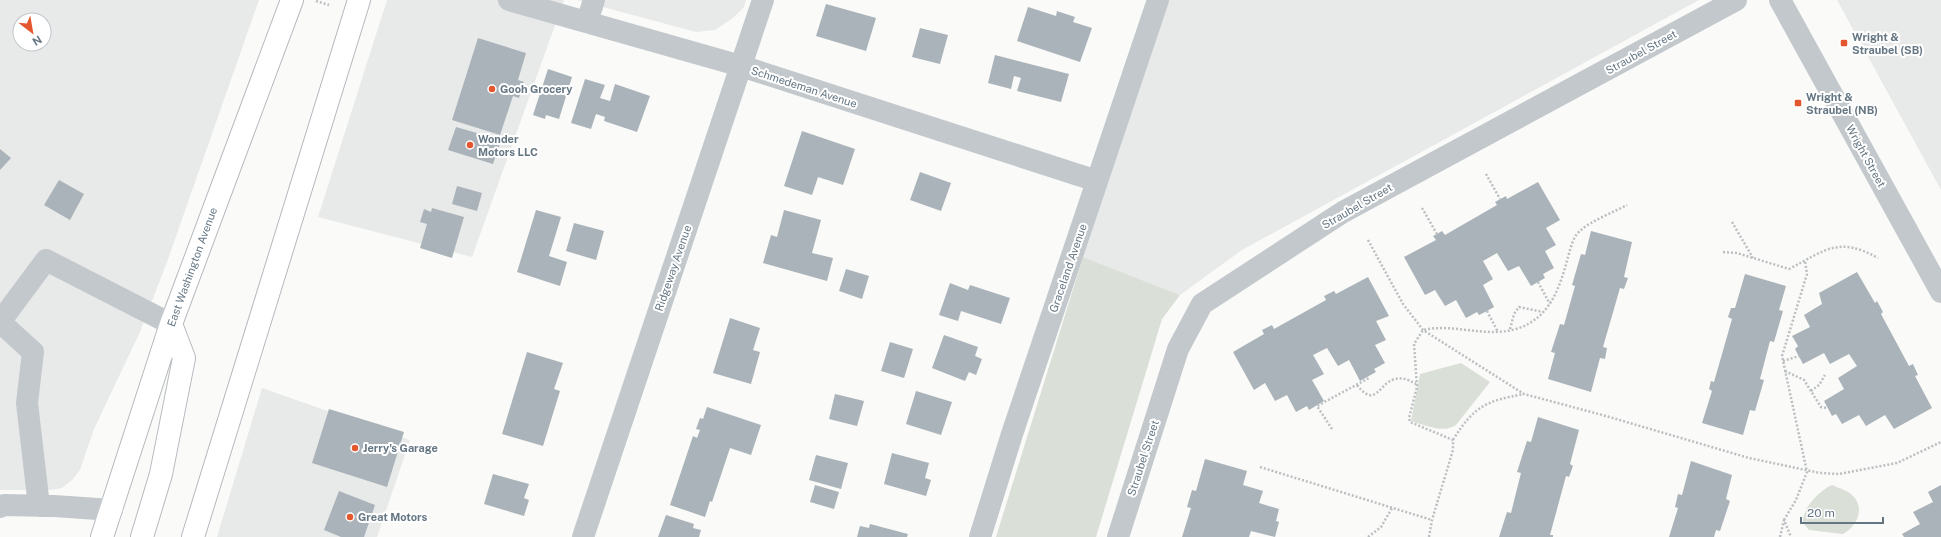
<svg xmlns="http://www.w3.org/2000/svg" width="1941" height="537" font-family="'Public Sans',sans-serif">
<rect width="100%" height="100%" fill="#fafaf8"/>
<path fill="#e8e9e9" fill-rule="evenodd" d="M0,0H259L167,262L140,332L94,429L80,470L72,480L62,488L51,490H0ZM20,20H44V44H20Z
M387,0H564L472,257L318,217Z
M577,0H746L744,7L733,18L715,30L696,32Z
M1167,0H1699L1242,250L1180,295L1083,257Z
M1837,0H1941V190Z
M262,388L410,440L377,537H217Z"/>
<path fill="#dadfd7" d="M1083,257L1180,295L1162,319L1096,537H996Z
M1461,363L1490,382L1456,425C1442,434 1426,425 1411,421L1420,374Z
M1832,485C1838,488 1847,490 1852,495C1866,508 1857,526 1843,534L1809,530L1803,523C1802,508 1819,491 1832,485Z"/>
<path fill="#aab3b9" d="M826,4L876,18L866,51L816,36Z
M1028,7L1056,16L1057,11L1075,17L1073,22L1092,28L1080,62L1017,41Z
M920,28L948,35L940,64L912,57Z
M478,38L526,53L518,80L524,82L519,98L513,96L500,135L452,120Z
M995,55L1069,74L1061,102L1017,91L1021,78L1014,76L1011,89L988,83Z
M548,69L572,77L559,119L546,115L545,119L533,115Z
M585,79L605,85L600,98L610,101L615,84L650,96L637,132L604,121L605,117L596,114L591,129L571,123Z
M456,127L501,140L493,164L448,150Z
M802,131L855,149L843,185L818,177L812,195L784,186Z
M0,149L11,158L0,170Z
M920,172L951,183L941,211L910,200Z
M59,180L84,194L70,220L44,205Z
M1538,182L1560,220L1546,228L1556,245L1545,251L1554,268L1543,274L1545,278L1531,286L1519,266L1508,271L1497,253L1483,261L1493,279L1483,285L1494,307L1487,311L1479,315L1477,312L1466,318L1456,300L1445,306L1435,290L1425,295L1404,257L1436,240L1433,236L1437,234L1442,231L1445,235L1497,205L1495,202L1506,196L1507,199Z
M457,186L482,193L477,211L452,204Z
M432,208L464,217L452,258L420,248L427,224L420,222L424,209L431,212Z
M536,210L561,217L549,256L567,262L560,286L517,272Z
M784,210L821,220L812,253L833,258L827,281L763,263L771,235L777,237Z
M574,223L604,231L596,260L566,251Z
M1591,231L1632,242L1624,277L1628,278L1624,289L1620,288L1603,347L1607,348L1605,359L1600,358L1591,392L1548,379L1555,353L1551,352L1560,324L1564,325L1575,286L1572,285L1581,254L1585,255Z
M846,269L869,276L862,299L839,291Z
M1857,272L1875,303L1877,301L1883,312L1881,314L1909,366L1913,364L1918,375L1915,376L1932,408L1894,429L1885,415L1866,426L1859,415L1842,424L1836,414L1832,416L1824,401L1844,389L1838,378L1857,366L1849,354L1830,364L1824,353L1803,364L1795,349L1798,346L1792,336L1810,327L1804,315L1822,304L1819,293Z
M1745,274L1786,286L1779,310L1783,311L1774,342L1770,341L1760,379L1764,380L1755,411L1750,410L1743,435L1702,423L1712,391L1709,389L1711,381L1714,382L1732,319L1728,317L1731,308H1735Z
M1368,277L1389,316L1376,321L1386,340L1375,345L1385,363L1374,369L1376,372L1360,381L1349,360L1338,366L1327,348L1313,355L1324,374L1312,380L1324,401L1309,410L1307,406L1296,412L1287,395L1275,401L1265,383L1254,390L1233,352L1264,334L1262,330L1272,325L1274,329L1326,300L1324,296L1334,291L1336,294Z
M950,283L968,290L970,285L1010,298L1001,324L961,311L958,321L939,315Z
M730,318L760,328L753,350L760,352L751,384L713,373Z
M944,335L978,347L975,356L982,359L976,375L969,372L965,381L932,368Z
M890,342L913,349L904,378L881,371Z
M527,352L563,363L554,389L560,391L543,446L502,434Z
M916,391L952,402L941,435L906,424Z
M835,394L864,401L857,426L829,419Z
M707,407L761,425L751,455L730,448L712,502L710,501L705,517L670,505L693,436L697,438L700,430L696,429L700,418L703,419Z
M329,409L404,432L387,487L312,463Z
M1538,417L1579,430L1570,464L1573,466L1569,477L1566,476L1550,535H1553V537H1499L1507,512L1511,513L1521,473L1517,472L1527,441L1531,442Z
M892,453L929,463L925,478L931,480L926,496L884,484Z
M816,455L848,463L841,489L809,480Z
M1205,459L1247,471L1243,485L1263,491L1259,503L1279,509L1276,521L1279,522L1275,537L1251,531L1249,537H1182L1191,508L1187,507L1192,490L1196,491Z
M1691,461L1732,475L1726,499L1730,501L1720,531L1716,530L1714,537H1669L1678,508L1675,507L1678,494L1682,495Z
M493,474L529,484L524,498L529,500L524,516L484,504Z
M815,485L839,492L834,509L810,502Z
M1941,485V537H1904L1902,534L1920,524L1913,512L1933,502L1928,492Z
M339,491L375,505L364,537H341L324,530Z
M666,515L694,524L693,528L701,530L699,537H658Z
M870,524L908,534L907,537H857L860,526L869,528Z"/>
<g fill="none" stroke-linecap="round" stroke-linejoin="round">
<defs>
<path id="major" d="M102,537L171,324L292,0
M142,537L161,474L184,358L171,324
M193,537L359,0"/>
</defs>
<use href="#major" stroke="#b5babe" stroke-width="24"/>
<path stroke="#bbbfc2" stroke-width="2.5" stroke-dasharray="2 2" stroke-linecap="butt" d="M316,1L329,5
M1486,174L1500,199
M1422,208L1437,234
M1732,222L1753,258
M1368,240L1403,304L1423,330L1524,394L1606,416L1749,458L1820,473L1839,474L1897,463L1941,442
M1723,252L1737,253L1789,269C1826,250 1838,236 1878,258
M1538,282L1550,304
M1487,311L1498,332
M1510,329L1514,314L1519,307L1543,312
M1783,361L1799,356
M1785,371L1804,380L1821,407L1828,408
M1357,385C1382,417 1379,361 1416,384
M1811,391L1819,385L1825,375
M1332,429L1317,406L1369,378
M1453,440C1474,406 1486,401 1524,394
M1260,467L1432,520
M1784,520L1796,500L1807,472L1782,356L1807,274L1805,261
M1368,537L1381,527L1392,508
M1429,537L1432,520L1453,450V440L1410,422L1409,418L1417,387L1414,344L1423,330C1454,323 1484,338 1516,329C1550,319 1560,287 1568,257C1571,247 1573,236 1581,230C1591,221 1614,212 1627,205
M1780,537L1784,520L1791,537"/>
<path stroke="#c3c8cc" stroke-width="22" d="M509,0L741,66L1097,181
M1780,0L1941,292
M587,22L594,0
M0,322L46,260L171,324
M0,322L33,352L27,403L39,506
M0,507L4,505L54,506L112,510
M583,537L763,0
M980,537L1012,434L1158,0
M1118,537L1178,349L1202,304L1343,212L1736,0"/>
<use href="#major" stroke="#fff" stroke-width="22"/>
</g>
<g fill="#e4572e" stroke="#fff" stroke-width="1.5">
<rect x="1840" y="39" width="8" height="8" rx="2"/>
<circle cx="492" cy="89" r="4"/>
<rect x="1794" y="99" width="8" height="8" rx="2"/>
<circle cx="470" cy="145" r="4"/>
<circle cx="355" cy="448" r="4"/>
<circle cx="350" cy="517" r="4"/>
</g>
<g text-anchor="middle" stroke-width="4" stroke-linejoin="round" paint-order="stroke">
<g font-size="11" font-weight="bold" fill="#657683" stroke="#fff" text-anchor="start">
<text x="1852" y="41">Wright &amp;<tspan x="1852" dy="13">Straubel (SB)</tspan></text>
<text x="500" y="93">Gooh Grocery</text>
<text x="1806" y="101">Wright &amp;<tspan x="1806" dy="13">Straubel (NB)</tspan></text>
<text x="478" y="143">Wonder<tspan x="478" dy="13">Motors LLC</tspan></text>
<text x="363" y="452">Jerry's Garage</text>
<text x="358" y="521">Great Motors</text>
</g>
<g font-size="11" fill="#657683" stroke="#fff">
<text transform="translate(1641 52) rotate(-29)" y="4">Straubel Street</text>
<text transform="translate(804 87) rotate(18)" y="4">Schmedeman Avenue</text>
<text transform="translate(1866 156) rotate(61)" y="4">Wright Street</text>
<text transform="translate(1357 206) rotate(-30)" y="4">Straubel Street</text>
<text transform="translate(192 267) rotate(-70)" y="4">East Washington Avenue</text>
<text transform="translate(673 268) rotate(-71)" y="4">Ridgeway Avenue</text>
<text transform="translate(1068 268) rotate(-71)" y="4">Graceland Avenue</text>
<text transform="translate(1143 458) rotate(-72)" y="4">Straubel Street</text>
</g>
</g>
<g transform="translate(32 32) rotate(149)"><circle r="19" fill="#ffffff" stroke="#c1c8cd"/>
<path d="M0-3L7 15L0 10L-7 15Z" fill="#e4572e"/>
<text y="-6" font-size="11" font-weight="bold" text-anchor="middle" fill="#657683">N</text>
</g>
<path d="M1801 517v6h82v-6" fill="none" stroke="#657683" stroke-width="2"/>
<text x="1807" y="517" font-size="12" fill="#657683" stroke="#ffffff" stroke-width="3" paint-order="stroke">20 m</text>
</svg>
